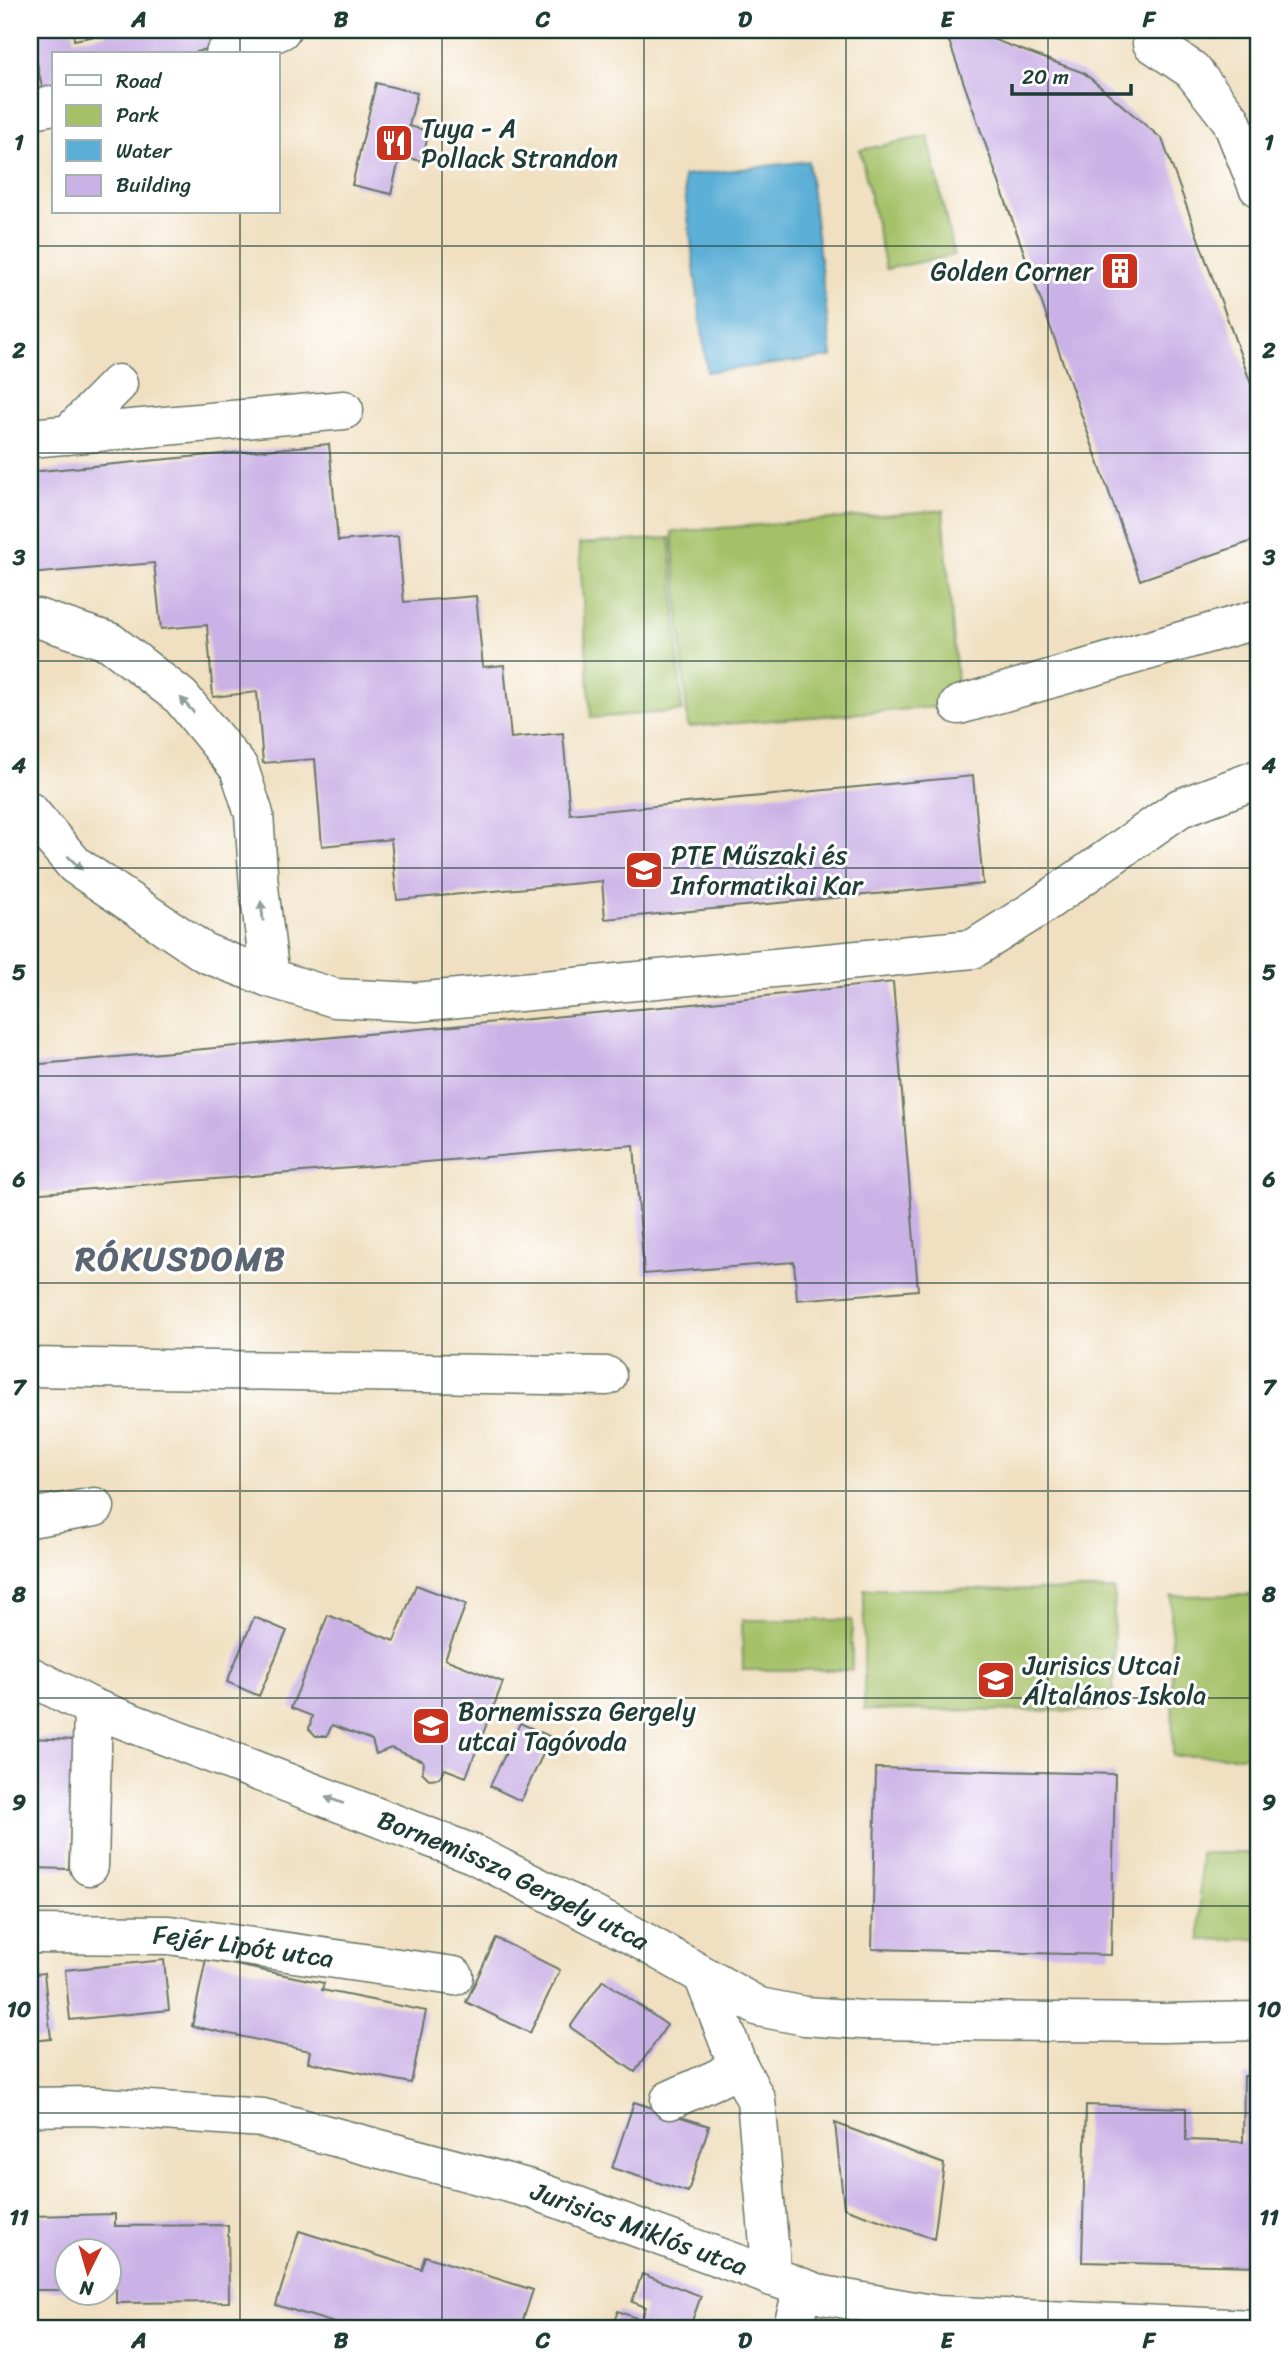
<svg xmlns="http://www.w3.org/2000/svg" width="1288" height="2359" font-family="Sriracha,sans-serif">
<rect width="100%" height="100%" fill="#fff"/>
<filter id="ink" filterUnits="userSpaceOnUse"><feTurbulence type="fractalNoise" baseFrequency=".0143" numOctaves="2"/><feDisplacementMap in="SourceGraphic" scale="14" xChannelSelector="R" yChannelSelector="G"/><feConvolveMatrix kernelMatrix="1 2 1 2 8 2 1 2 1" color-interpolation-filters="sRGB"/></filter>
<filter id="wash" filterUnits="userSpaceOnUse"><feTurbulence type="fractalNoise" baseFrequency=".00686" numOctaves="4" result="noise"/><feDisplacementMap in="SourceGraphic" scale="28" xChannelSelector="R" yChannelSelector="G"/><feGaussianBlur stdDeviation="1.57" result="paint"/><feColorMatrix in="noise" values="0 0 0 0 0 0 0 0 0 0 0 0 0 0 0 0 0 1.4 0 .05"/><feComposite in="paint" operator="in"/></filter>
<g filter="url(#wash)">
<rect width="100%" height="100%" fill="#f0e0c1"/>
<path fill="#a4c168" stroke="#627f4e" stroke-width="2" d="M928,136L954,255L886,269L860,150Z
M943,510L959,705L688,727L672,532Z
M670,538L682,711L591,718L579,544Z
M864,1589L1114,1590L1113,1711L864,1710Z
M1258,1595V1756H1173L1171,1596Z
M742,1620H852V1670H743Z
M1200,1853H1258V1939L1200,1940Z"/>
<path fill="#5bafd7" stroke="#3d7686" stroke-width="2" d="M808,161L832,357L707,372L683,176Z"/>
<g id="blocks">
<path fill="#cbb2e6" d="M30,30H73L74,40L106,34L116,30H258L233,41L190,54H54V94L44,97Z
M945,30H968L1084,73L1162,139L1258,403V539L1140,580Z
M376,83L417,93L409,126L429,131L422,161L400,156L391,194L352,185Z
M329,444L338,541L398,536L404,602L476,596L483,667L504,665L511,738L563,733L570,814L973,776L983,884L605,919L602,881L397,900L391,839L322,846L315,759L263,763L257,692L213,697L207,625L161,629L154,563L30,574V472Z
M893,982L918,1290L797,1300L794,1262L644,1274L634,1145L30,1194V1065L693,1004Z
M416,1585L466,1604L445,1659L503,1682L466,1777L445,1769L439,1778L429,1779L422,1772L423,1761L391,1748L376,1754L372,1740L332,1725L327,1736H316L309,1729L312,1716L291,1708L328,1615L394,1641Z
M254,1617L287,1631L259,1696L227,1682Z
M520,1723L551,1737L521,1801L490,1786Z
M30,1738L75,1740L69,1869L30,1868Z
M876,1768L1115,1774L1111,1955L872,1949Z
M496,1938L560,1970L530,2033L466,2002Z
M206,1959L324,1983L322,1990L426,2011L411,2083L308,2062L310,2051L192,2026Z
M164,1960L169,2010L70,2020L65,1970Z
M44,1973L51,2039L30,2041V1975Z
M603,1980L667,2025L635,2072L570,2027Z
M1244,2076H1258V2266L1082,2262L1086,2105L1186,2108V2140L1243,2142Z
M634,2102L709,2126L688,2192L612,2168Z
M835,2123L944,2164L934,2239L844,2208Z
M115,2214V2226L228,2225L229,2302L116,2303V2289H108V2250H66V2290H30V2216Z
M299,2231L421,2269L425,2256L533,2290L520,2329H354L276,2305Z
M642,2274L701,2296L689,2329H611L618,2311L641,2320L646,2307L632,2302Z"/>
</g>
</g>
<g filter="url(#ink)">
<use href="#blocks" fill-opacity="0" stroke="#687665" stroke-width="2"/>
<g fill="none" stroke-linecap="round" stroke-linejoin="round">
<defs>
<g id="minor">
<path d="M1161,30L1152,43L1192,70L1231,120L1258,187"/>
<path d="M225,54L281,30"/>
<path d="M30,110L54,105"/>
<path d="M68,435L118,384"/>
<path d="M30,438L344,410"/>
<path d="M30,619L37,618L110,642L181,697L239,768L254,814L259,887L270,978"/>
<path d="M959,705L1258,619"/>
<path d="M30,812L75,865L205,953L270,978L335,998L416,1002L973,949L1036,909L1180,808L1258,779"/>
<path d="M30,1367L607,1376"/>
<path d="M30,1518L95,1507"/>
<path id="s1" d="M30,1676L93,1708L473,1854L632,1935L759,2007L805,2016L862,2020L1164,2023L1258,2021"/>
<path d="M89,1866L93,1708"/>
<path id="s2" d="M30,1934L169,1935L454,1976"/>
<path d="M704,1978L737,2063L756,2100L772,2277"/>
<path d="M670,2100L721,2077L737,2063"/>
<path id="s3" d="M30,2107L92,2106L263,2118L531,2189L823,2295L937,2315L1253,2329"/>
<path d="M792,2329L803,2289"/>
</g>
</defs>
<use href="#minor" stroke="#687665" stroke-width="41"/>
<use href="#minor" stroke="#fff" stroke-width="38"/>
</g>
<defs><path id="oneway-solid" d="M-6-.8H1V-3.2L6.5 0L1 3.2V.8H-6Z" transform="scale(1.75)"/></defs>
<g fill="#8f9e9a">
<use href="#oneway-solid" transform="translate(187 705) rotate(-131)"/>
<use href="#oneway-solid" transform="translate(75 863) rotate(43)"/>
<use href="#oneway-solid" transform="translate(262 911) rotate(-97)"/>
<use href="#oneway-solid" transform="translate(334 1800) rotate(-159)"/>
</g>
</g>
<path fill="none" stroke="#1f3d34" stroke-width="2" stroke-opacity="0.55" d="M240,30V54M442,30V2329M644,30V2329M846,30V2329M1048,30V2329M240,212V2329M30,246H1258M30,453H1258M30,661H1258M30,868H1258M30,1076H1258M30,1283H1258M30,1491H1258M30,1698H1258M30,1906H1258M30,2113H1258"/>
<defs>
<symbol id="restaurant-square" viewBox="-11 -11 22 22"><rect x="-9" y="-9" width="18" height="18" rx="4" fill="#c8321e" stroke="#fff"/><path d="M-5-6h1v4h1v-4h1v4h1v-4h1v5L-1.5 .5V6h-2V.5L-5-1ZM5-6V6H3V1.5H1.5Q1.5-4 5-6Z" fill="#fff"/></symbol>
<symbol id="building-square" viewBox="-11 -11 22 22"><rect x="-9" y="-9" width="18" height="18" rx="4" fill="#c8321e" stroke="#fff"/><path d="M-4-6H4V6H1V3H-1V6H-4ZM-2.5-4.3h1.7v1.8h-1.7ZM.8-4.3h1.7v1.8H.8ZM-2.5-1h1.7V.8h-1.7ZM.8-1h1.7V.8H.8Z" fill="#fff"/></symbol>
<symbol id="university-square" viewBox="-11 -11 22 22"><rect x="-9" y="-9" width="18" height="18" rx="4" fill="#c8321e" stroke="#fff"/><path d="M0-5L7-2L0 1L-7-2ZM-4 1L0 2.5L4 1V4Q0 6-4 4Z" fill="#fff"/></symbol>
<symbol id="school-square" viewBox="-11 -11 22 22"><rect x="-9" y="-9" width="18" height="18" rx="4" fill="#c8321e" stroke="#fff"/><path d="M0-5L7-2L0 1L-7-2ZM-4 1L0 2.5L4 1V4Q0 6-4 4Z" fill="#fff"/></symbol>
</defs>
<g fill-rule="evenodd">
<use href="#restaurant-square" x="372" y="121" width="44" height="44"/>
<use href="#building-square" x="1098" y="249" width="44" height="44"/>
<use href="#university-square" x="622" y="848" width="44" height="44"/>
<use href="#school-square" x="974" y="1658" width="44" height="44"/>
<use href="#school-square" x="409" y="1704" width="44" height="44"/>
</g>
<g text-anchor="middle" stroke-width="6" stroke-linejoin="round" paint-order="stroke">
<g font-size="26" fill="#1f3d34" stroke="#fff" text-anchor="start">
<text x="421" y="137">Tuya - A<tspan x="421" dy="30">Pollack Strandon</tspan></text>
<text x="1093" y="280" text-anchor="end">Golden Corner</text>
<text x="671" y="864">PTE Műszaki és<tspan x="671" dy="30">Informatikai Kar</tspan></text>
<text x="1023" y="1674">Jurisics Utcai<tspan x="1023" dy="30">Általános Iskola</tspan></text>
<text x="458" y="1720">Bornemissza Gergely<tspan x="458" dy="30">utcai Tagóvoda</tspan></text>
</g>
<g font-size="26" fill="#1f3d34" stroke="#fff">
<text dy="9" stroke="none"><textPath href="#s1" startOffset="525">Bornemissza Gergely utca</textPath></text>
<text dy="9" stroke="none"><textPath href="#s2" startOffset="214">Fejér Lipót utca</textPath></text>
<text dy="9" stroke="none"><textPath href="#s3" startOffset="626">Jurisics Miklós utca</textPath></text>
</g>
<g font-size="33" font-weight="bold" letter-spacing="2" fill="#5b6672" stroke="#fff">
<text x="181" y="1270">RÓKUSDOMB</text>
</g>
</g>
<rect width="1288" height="2359" fill="none" stroke="#fff" stroke-width="77"/>
<rect x="52" y="52" width="228" height="161" fill="#ffffff" stroke="#a5b1ae" stroke-width="2"/>
<rect x="66" y="75" width="35" height="10" fill="#ffffff" stroke="#a5b1ae" stroke-width="2"/>
<text x="116" y="88" font-size="21" fill="#1f3d34">Road</text>
<rect x="66" y="105" width="35" height="21" fill="#a4c168" stroke="#a5b1ae" stroke-width="2"/>
<text x="116" y="122" font-size="21" fill="#1f3d34">Park</text>
<rect x="66" y="140" width="35" height="21" fill="#5bafd7" stroke="#a5b1ae" stroke-width="2"/>
<text x="116" y="158" font-size="21" fill="#1f3d34">Water</text>
<rect x="66" y="175" width="35" height="21" fill="#cbb2e6" stroke="#a5b1ae" stroke-width="2"/>
<text x="116" y="192" font-size="21" fill="#1f3d34">Building</text>
<g transform="translate(88 2272) rotate(185)"><circle r="33" fill="#ffffff" stroke="#a5b1ae" stroke-width="2"/>
<path d="M0-5L12 26L0 18L-12 26Z" fill="#c8321e"/>
<text y="-10" font-size="19" font-weight="bold" text-anchor="middle" fill="#1f3d34">N</text>
</g>
<path d="M1012 84v10h119v-10" fill="none" stroke="#1f3d34" stroke-width="3.5"/>
<text x="1022" y="84" font-size="21" fill="#1f3d34" stroke="#ffffff" stroke-width="5" paint-order="stroke">20 m</text>
<rect x="38" y="38" width="1212" height="2282" fill="none" stroke="#1f3d34" stroke-width="2.5"/>
<g font-size="23" text-anchor="middle" font-weight="bold" fill="#1f3d34">
<text x="139" y="27">A</text>
<text x="341" y="27">B</text>
<text x="543" y="27">C</text>
<text x="745" y="27">D</text>
<text x="947" y="27">E</text>
<text x="1149" y="27">F</text>
<text x="19" y="150">1</text>
<text x="1269" y="150">1</text>
<text x="19" y="358">2</text>
<text x="1269" y="358">2</text>
<text x="19" y="565">3</text>
<text x="1269" y="565">3</text>
<text x="19" y="773">4</text>
<text x="1269" y="773">4</text>
<text x="19" y="980">5</text>
<text x="1269" y="980">5</text>
<text x="19" y="1187">6</text>
<text x="1269" y="1187">6</text>
<text x="19" y="1395">7</text>
<text x="1269" y="1395">7</text>
<text x="19" y="1602">8</text>
<text x="1269" y="1602">8</text>
<text x="19" y="1810">9</text>
<text x="1269" y="1810">9</text>
<text x="19" y="2017">10</text>
<text x="1269" y="2017">10</text>
<text x="19" y="2225">11</text>
<text x="1269" y="2225">11</text>
<text x="139" y="2348">A</text>
<text x="341" y="2348">B</text>
<text x="543" y="2348">C</text>
<text x="745" y="2348">D</text>
<text x="947" y="2348">E</text>
<text x="1149" y="2348">F</text>
</g>
</svg>
